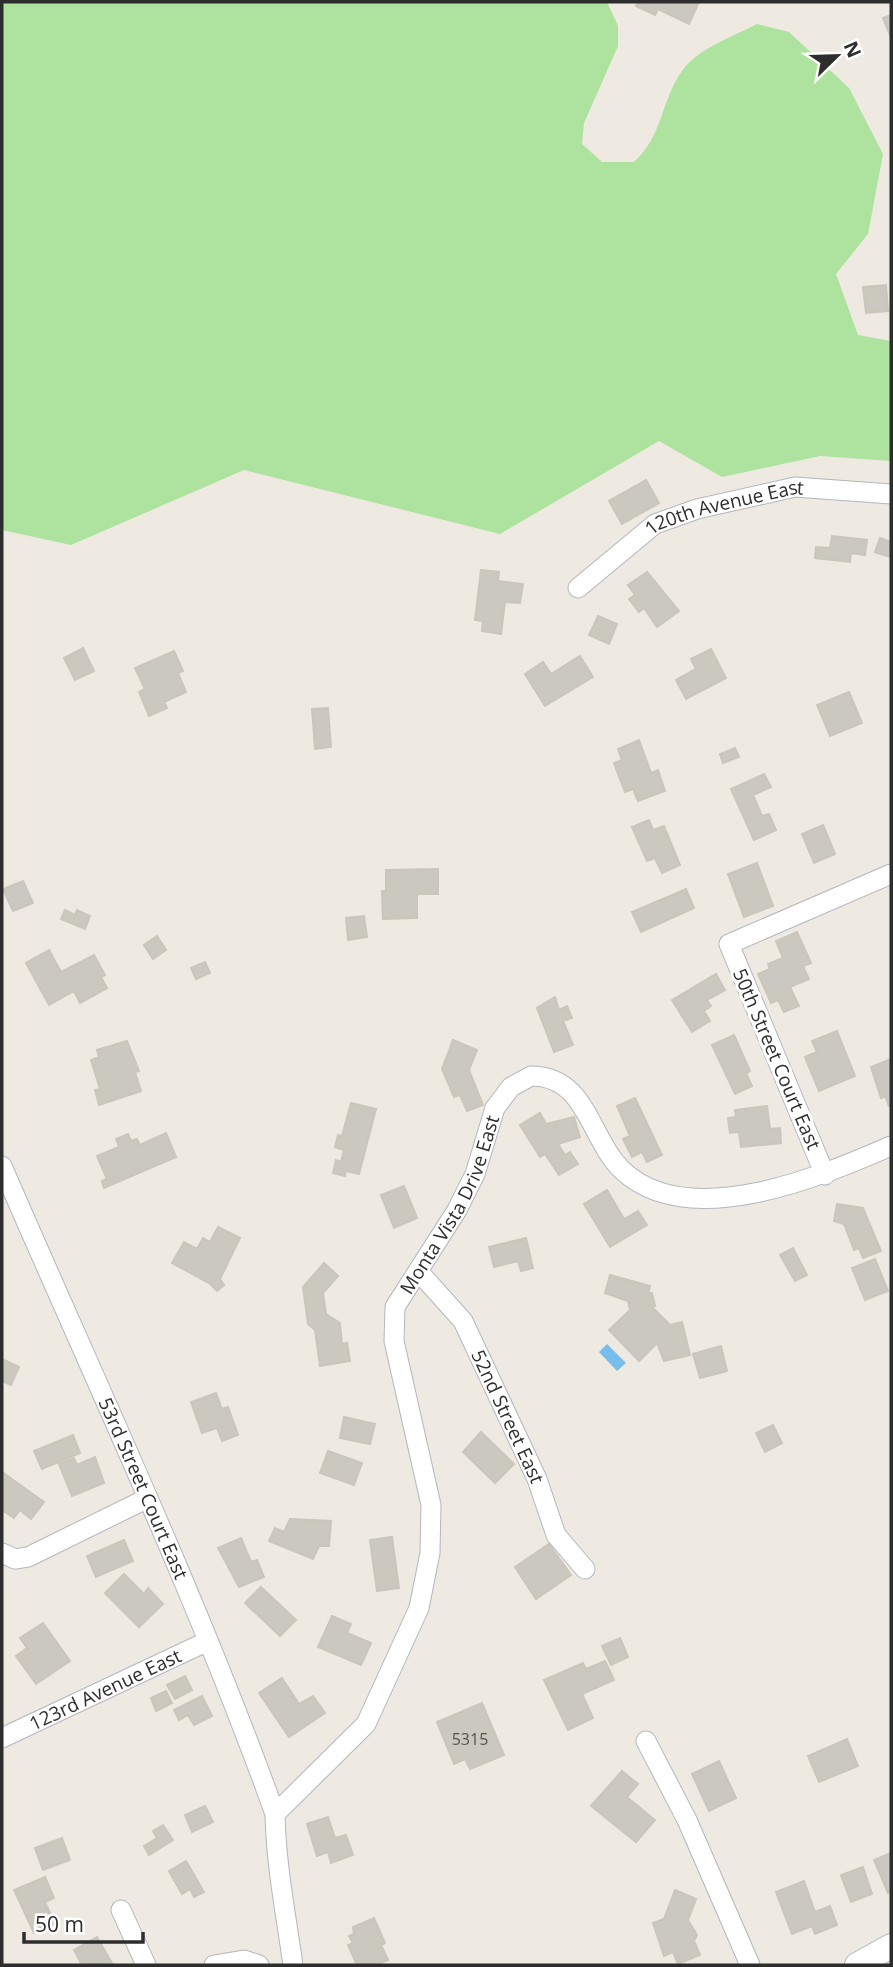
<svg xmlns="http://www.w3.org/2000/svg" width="893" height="1967" font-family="'Open Sans',sans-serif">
<rect width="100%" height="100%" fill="#eeeae1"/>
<path fill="#ade29f" d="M2,2H607L618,26V46L584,123L582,144L602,162H634C663,136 661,100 682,71C698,48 733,37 757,24L789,32L849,88L883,154L868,234L836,274L858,335L891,341V461L820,456L722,477L659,441L500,534L244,470L71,545L2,530Z"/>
<path fill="#78beec" d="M607,1344L626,1363L617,1371L599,1352Z"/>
<path fill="#cac8bf" stroke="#cac6ba" stroke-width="2" d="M638,2H699L689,24L658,9L655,15L636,6Z
M891,15V38L883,18Z
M886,285L888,311L866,313L863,287Z
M646,480L659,503L622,524L609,501Z
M832,536L867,540L865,555L851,553L850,562L815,558L816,547L830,548Z
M880,538L891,542L890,557L875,552Z
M481,570L499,572L498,581L523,584L520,603L505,602L501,634L482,631L483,621L475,620Z
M647,572L679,611L657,627L644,608L639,612L629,599L635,595L628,585Z
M598,616L617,624L609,644L589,635Z
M83,648L94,671L75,680L64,658Z
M711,649L726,678L686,699L676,680L696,669L691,659Z
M174,651L183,671L178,673L186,692L164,702L167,708L149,716L139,692L145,689L135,668Z
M580,656L593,677L545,706L525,674L543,662L551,674Z
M849,692L862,723L830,736L817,705Z
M328,708L331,747L315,749L312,709Z
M639,740L651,773L658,770L665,791L638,801L633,789L625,792L614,763L622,760L618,749Z
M735,748L739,757L723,763L720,754Z
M764,774L771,787L753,795L762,816L769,814L776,830L754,840L731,789Z
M649,820L653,830L664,826L680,865L662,873L655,858L647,861L632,827Z
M823,825L835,854L814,863L802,834Z
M757,863L773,906L744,917L728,874Z
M438,869V894H417V918L383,919L382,891H386V870Z
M23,881L33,903L13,911L3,889Z
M686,889L694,908L641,932L632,912Z
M65,910L75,915L77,910L90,916L85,929L61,919Z
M364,916L367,937L348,940L346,918Z
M797,932L811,963L803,966L809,979L790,987L799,1006L784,1012L778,1000L771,1003L758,974L770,969L768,964L783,958L776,941Z
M157,936L166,950L153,959L144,945Z
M49,950L61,972L94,955L105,975L101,977L107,988L80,1003L74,991L49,1005L26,963Z
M205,962L210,973L196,979L191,968Z
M716,974L725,990L707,1000L711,1006L704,1011L710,1021L692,1032L672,1000Z
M555,997L559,1010L567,1006L572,1018L563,1021L573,1045L554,1052L537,1008Z
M837,1031L855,1076L819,1091L805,1057L817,1052L812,1041Z
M734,1035L750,1071L746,1073L752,1086L735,1094L712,1045Z
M453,1040L477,1050L469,1070L483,1105L467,1111L460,1095L454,1097L442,1069Z
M127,1041L139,1071L135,1072L141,1091L99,1105L95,1090L100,1089L91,1060L99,1057L97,1050Z
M891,1059V1106H889L885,1096L881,1098L871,1067Z
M635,1098L662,1155L647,1162L642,1152L632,1157L623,1139L630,1136L617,1106Z
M351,1103L376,1109L359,1174L346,1171L345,1176L333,1173L336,1160L341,1162L344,1150L335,1147L338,1135L342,1136Z
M767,1106L770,1129L780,1128L781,1143L741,1147L739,1132L730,1133L728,1118L736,1117L735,1110Z
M540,1113L546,1124L574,1117L580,1137L558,1144L565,1155L570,1152L578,1164L559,1175L545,1154L540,1157L520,1125Z
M166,1133L176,1157L104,1188L102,1181L107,1179L97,1156L119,1147L116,1139L128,1134L131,1141L137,1139L140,1145Z
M404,1186L417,1218L394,1228L381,1195Z
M607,1190L624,1219L638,1211L647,1225L610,1247L584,1204Z
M837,1204L863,1208L881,1251L863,1258L859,1248L854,1250L844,1224L834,1221Z
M218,1227L240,1238L220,1279L224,1285L217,1291L209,1283L172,1263L184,1242L197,1249L203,1238L210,1242Z
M526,1238L533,1268L521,1271L518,1261L494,1267L489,1247Z
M793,1248L807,1275L795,1281L780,1255Z
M875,1259L888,1291L865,1300L852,1268Z
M324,1263L338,1276L323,1293L326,1314L340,1323L342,1344L347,1343L350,1361L320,1366L315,1330L308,1324L303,1287Z
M610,1275L650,1286L648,1294L652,1293L655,1306H651L670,1325L682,1322L690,1355L664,1361L657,1343L639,1361L609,1330L630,1310L628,1301L605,1293Z
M721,1346L727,1371L700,1378L693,1354Z
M2,1359L19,1367L11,1385L2,1381Z
M216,1393L222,1409L228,1407L238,1435L222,1441L217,1428L202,1433L191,1402Z
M344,1417L375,1424L370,1444L340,1438Z
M773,1425L782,1443L765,1452L756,1433Z
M481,1432L514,1464L495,1483L463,1452Z
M73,1435L80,1453L42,1469L34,1451Z
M328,1451L362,1463L354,1485L320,1473Z
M95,1457L104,1483L72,1496L59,1464L74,1458L77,1465Z
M2,1472L44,1502L31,1519L20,1510L14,1518L2,1510Z
M290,1519L331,1521L329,1546H319L313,1559L269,1541L275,1528L284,1532Z
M392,1537L399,1588L377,1591L370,1540Z
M241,1538L251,1562L257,1560L264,1577L239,1587L218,1548Z
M124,1540L133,1561L96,1577L87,1556Z
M549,1544L571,1575L536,1599L515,1567Z
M124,1574L144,1594L148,1588L163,1604L139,1627L105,1593Z
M261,1587L296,1620L280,1636L245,1603Z
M332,1616L351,1624L347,1633L371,1643L361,1665L318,1647Z
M43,1623L70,1661L36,1684L16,1656L27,1648L20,1638Z
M620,1638L628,1657L611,1665L602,1646Z
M605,1661L614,1680L582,1694L593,1718L568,1730L544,1680L583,1663L586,1669Z
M185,1676L192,1690L175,1699L167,1685Z
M282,1678L299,1704L313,1696L325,1713L289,1737L259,1693Z
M166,1691L172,1703L156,1711L151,1698Z
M202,1696L212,1716L194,1725L188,1715L179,1720L174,1710Z
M482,1703L504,1755L470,1769L465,1759L454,1764L437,1722Z
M847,1739L858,1766L819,1782L808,1756Z
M719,1761L736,1798L709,1811L692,1774Z
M622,1771L638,1784L627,1797L655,1820L636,1842L591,1806Z
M205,1806L213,1822L192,1832L185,1815Z
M328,1817L335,1838L346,1835L353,1855L331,1863L328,1852L317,1856L307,1824Z
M163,1825L173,1840L149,1855L144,1846L157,1838L153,1831Z
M62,1838L70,1860L43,1870L35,1848Z
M891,1853V1892L888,1893L874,1860Z
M186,1861L204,1892L194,1897L190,1889L182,1894L169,1871Z
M863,1867L872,1894L851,1902L841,1875Z
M45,1877L54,1898L45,1902L55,1924L34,1933L14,1890Z
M804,1881L815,1912L830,1906L837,1925L815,1934L812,1926L792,1934L776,1892Z
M675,1890L696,1899L688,1920L697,1935L694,1941L700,1955L678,1964L673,1952L664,1956L653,1923L664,1919Z
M374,1918L385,1943L381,1945L388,1960L376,1965H357L348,1945L353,1943L349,1936L354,1934L353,1927Z
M97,1937L113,1965H82L74,1950Z"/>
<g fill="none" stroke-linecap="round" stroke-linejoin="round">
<defs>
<g id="minor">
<path id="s1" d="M578,588L655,524L697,509L795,487L891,494"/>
<path id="s2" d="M2,1166C95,1381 196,1594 275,1814"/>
<path d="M825,1175L729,944L891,874"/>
<path id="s3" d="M418,1271L463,1321L537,1479L556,1535L585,1569"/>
<path d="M2,1553L15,1559L28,1557L146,1499"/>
<path id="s4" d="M2,1738L208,1641"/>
<path d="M646,1741L687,1820L750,1965"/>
<path d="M121,1910L146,1965"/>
<path d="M214,1965L244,1960L259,1965"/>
<path id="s5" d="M293,1965C286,1915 276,1865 275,1814L366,1724L419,1608L430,1553L431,1505L394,1341L395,1307L457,1210L475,1174L495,1108L511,1087L531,1076C587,1076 589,1138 622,1170C688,1233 822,1176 891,1146"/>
</g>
<path id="tertiary" d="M857,1965L891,1946"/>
</defs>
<use href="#minor" stroke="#b4b5c0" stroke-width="21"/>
<use href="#tertiary" stroke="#b4b5c0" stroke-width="26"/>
<use href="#minor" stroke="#fff" stroke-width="19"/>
<use href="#tertiary" stroke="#fff" stroke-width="24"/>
</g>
<g text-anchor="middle" stroke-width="6" stroke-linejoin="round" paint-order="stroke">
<g font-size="16" fill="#545452">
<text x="470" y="1745">5315</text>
</g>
<g font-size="19" fill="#2d2d2d" stroke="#fff">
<text dy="7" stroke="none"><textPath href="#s1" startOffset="172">120th Avenue East</textPath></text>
<text transform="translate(777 1059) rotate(67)" y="7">50th Street Court East</text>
<text dy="7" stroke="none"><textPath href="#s5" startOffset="831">Monta Vista Drive East</textPath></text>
<text dy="7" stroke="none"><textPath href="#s3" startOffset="173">52nd Street East</textPath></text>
<text dy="7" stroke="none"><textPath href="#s2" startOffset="352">53rd Street Court East</textPath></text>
<text dy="7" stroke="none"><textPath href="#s4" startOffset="114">123rd Avenue East</textPath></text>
</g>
</g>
<rect width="893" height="1967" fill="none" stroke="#2d2d2d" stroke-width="7"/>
<g transform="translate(837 56) rotate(67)" stroke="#ffffff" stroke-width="5" paint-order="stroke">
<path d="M0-5L12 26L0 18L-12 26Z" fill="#2d2d2d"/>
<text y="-10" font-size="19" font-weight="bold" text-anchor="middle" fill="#2d2d2d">N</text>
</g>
<path d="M24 1932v10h119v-10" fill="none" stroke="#2d2d2d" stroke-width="3.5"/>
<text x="35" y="1932" font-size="21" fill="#2d2d2d" stroke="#ffffff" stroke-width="5" paint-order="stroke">50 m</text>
</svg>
